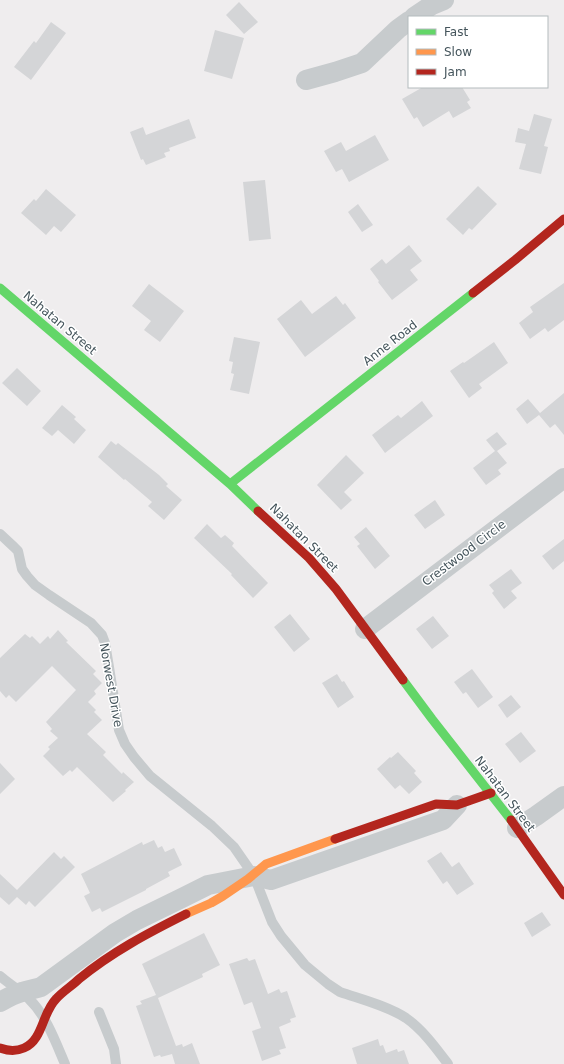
<svg xmlns="http://www.w3.org/2000/svg" width="564" height="1064" font-family="'DejaVu Sans',sans-serif">
<rect width="100%" height="100%" fill="#efedee"/>
<path fill="#d4d5d7" d="M239,2L258,22L244,34L226,15Z
M51,22L66,33L31,80L14,67L34,41L36,43Z
M215,30L244,38L232,79L204,71Z
M423,87H462L470,100L467,102L471,108L453,118L449,111L423,127L417,117L414,119L402,99Z
M534,114L552,119L544,146L548,147L541,174L519,169L526,144L515,142L518,128L529,131Z
M189,119L196,138L169,148L170,151L164,153L166,157L146,165L143,159L141,160L130,132L143,127L146,135Z
M375,135L389,160L349,182L342,169L336,172L324,151L341,142L346,151Z
M265,180L271,239L249,241L243,182Z
M478,186L497,204L472,230L469,228L463,235L446,219Z
M46,189L76,215L61,232L54,226L46,235L21,213L34,199L36,201Z
M358,204L373,225L362,232L348,212Z
M409,245L422,261L410,270L418,280L392,300L378,282L379,281L370,269L382,259L386,264Z
M564,283V320L548,332L545,328L530,339L519,323L533,312L530,307Z
M149,284L184,311L160,342L144,330L151,321L132,306Z
M336,296L343,305L345,303L356,318L305,357L277,319L301,300L312,314Z
M234,337L260,342L249,394L230,390L234,374L231,373L233,362L229,361Z
M494,342L508,363L479,384L482,388L469,398L450,371L463,362L464,363Z
M17,368L41,391L27,406L2,383Z
M564,393V435L555,424L550,428L539,415L527,424L516,409L528,399L540,413Z
M422,401L433,416L385,453L372,435L398,415L401,418Z
M62,405L76,417L74,419L86,430L74,444L58,430L52,436L42,428Z
M497,432L507,444L497,451L507,463L498,470L501,474L486,485L473,468L495,451L486,440Z
M111,441L116,445L118,443L159,475L168,484L166,486L182,500L164,520L148,506L152,502L125,479L124,480L98,457Z
M346,455L364,473L344,492L352,500L341,510L317,485Z
M435,500L445,515L425,529L414,515Z
M207,524L221,538L225,535L234,543L232,546L268,583L253,598L231,575L232,574L194,538Z
M366,527L390,556L375,569L357,546L360,544L354,537Z
M564,539V561L553,570L542,556Z
M511,569L522,583L511,591L517,598L504,609L492,593L494,591L489,585Z
M290,614L310,639L294,652L274,627Z
M433,616L449,636L432,649L416,629Z
M58,630L68,641L66,642L96,671L93,674L102,683L94,691L96,694L88,702L96,710L94,712L102,720L87,734L106,752L103,755L122,774L123,772L134,782L125,790L126,791L113,802L77,767L72,772L70,770L63,776L43,756L50,749L48,747L58,738L50,731L52,729L46,722L76,690L52,666L16,702L9,695L6,698L0,691V658L25,634L30,638L32,636L40,644L48,636L50,639Z
M472,669L493,697L478,708L466,692L463,694L454,682Z
M337,674L342,682L344,681L354,697L338,708L322,683Z
M511,695L521,707L507,718L498,705Z
M521,732L536,751L520,763L505,744Z
M398,752L416,771L414,773L422,782L409,794L400,785L395,789L377,769L390,757L391,758Z
M0,763L15,779L0,794Z
M154,840L158,848L162,846L165,852L174,848L182,865L168,872L170,876L146,889V890L102,912L100,908L92,912L84,896L90,893L81,874L142,842L143,845Z
M54,852L61,859L64,856L75,867L35,907L29,901L26,905L17,897L9,905L0,897V874L17,890Z
M441,852L452,867L459,862L474,884L457,895L447,881L443,884L427,861Z
M542,912L551,925L532,937L524,923Z
M204,933L220,965L202,974L203,977L158,998L176,1046L182,1044L183,1047L192,1043L200,1064H175L172,1054L161,1057L160,1055L154,1057L136,1006L142,1004L140,1001L156,995L142,964Z
M247,958L249,961L255,959L268,994L279,989L281,993L287,991L296,1017L290,1019L291,1022L279,1027L286,1048L279,1050L281,1054L262,1061L252,1031L261,1028L252,1002L244,1005L229,964Z
M378,1039L380,1046L383,1045L386,1053L397,1049L398,1052L404,1050L409,1064H357L352,1048Z"/>
<g fill="none" stroke-linecap="round" stroke-linejoin="round">
<path stroke="#c7cbcd" stroke-width="10" d="M0,534L14,547L18,551L22,569L27,576L35,585L49,595L91,623L102,635L105,643L109,667L119,730L125,744L134,757L150,776L212,826L234,847L254,876L272,922L281,936L305,965L328,984L340,992C360,999 388,1006 406,1018C423,1030 436,1048 448,1064
M0,976C9,984 20,990 29,999C46,1015 56,1043 65,1064
M99,1012L114,1049L116,1064"/>
<path stroke="#c7cbcd" stroke-width="20" d="M414,17L432,5L444,0
M306,80L335,72L362,63L398,29L409,21
M365,629L564,478
M517,828L536,816L564,796
M0,1002C7,998 14,994 22,992C28,990 35,989 41,987L115,933L137,920L184,897L208,885L254,876L271,880L443,820L457,805"/>
<path stroke="#63d668" stroke-width="9" d="M0,288L230,484L258,511
M230,484L473,293
M403,680L432,719L511,820"/>
<path stroke="#ff974d" stroke-width="9" d="M186,914L211,903L223,896L248,879L266,864L335,839"/>
<path stroke="#b3261e" stroke-width="9" d="M473,293L515,260L564,219
M258,511L309,558L336,589L403,680
M511,820L564,895
M335,839L436,804L457,805L491,793
M0,1048C8,1051 15,1052 24,1048C43,1040 42,1013 56,999C63,991 72,986 79,979C112,952 148,933 186,914"/>
</g>
<g text-anchor="middle" stroke-width="3" stroke-linejoin="round" paint-order="stroke">
<g font-size="12" fill="#44545b" stroke="#fff">
<text transform="translate(60 323) rotate(40)" y="4">Nahatan Street</text>
<text transform="translate(390 343) rotate(-38)" y="4">Anne Road</text>
<text transform="translate(304 538) rotate(45)" y="4">Nahatan Street</text>
<text transform="translate(464 553) rotate(-37)" y="4">Crestwood Circle</text>
<text transform="translate(111 685) rotate(80)" y="4">Norwest Drive</text>
<text transform="translate(505 794) rotate(53)" y="4">Nahatan Street</text>
</g>
</g>
<rect x="408" y="16" width="140" height="72" fill="#ffffff" stroke="#b4bbbd"/>
<rect x="416" y="29" width="20" height="6" fill="#63d668" stroke="#b4bbbd"/>
<text x="444" y="36" font-size="12" fill="#44545b">Fast</text>
<rect x="416" y="49" width="20" height="6" fill="#ff974d" stroke="#b4bbbd"/>
<text x="444" y="56" font-size="12" fill="#44545b">Slow</text>
<rect x="416" y="69" width="20" height="6" fill="#b3261e" stroke="#b4bbbd"/>
<text x="444" y="76" font-size="12" fill="#44545b">Jam</text>
</svg>
